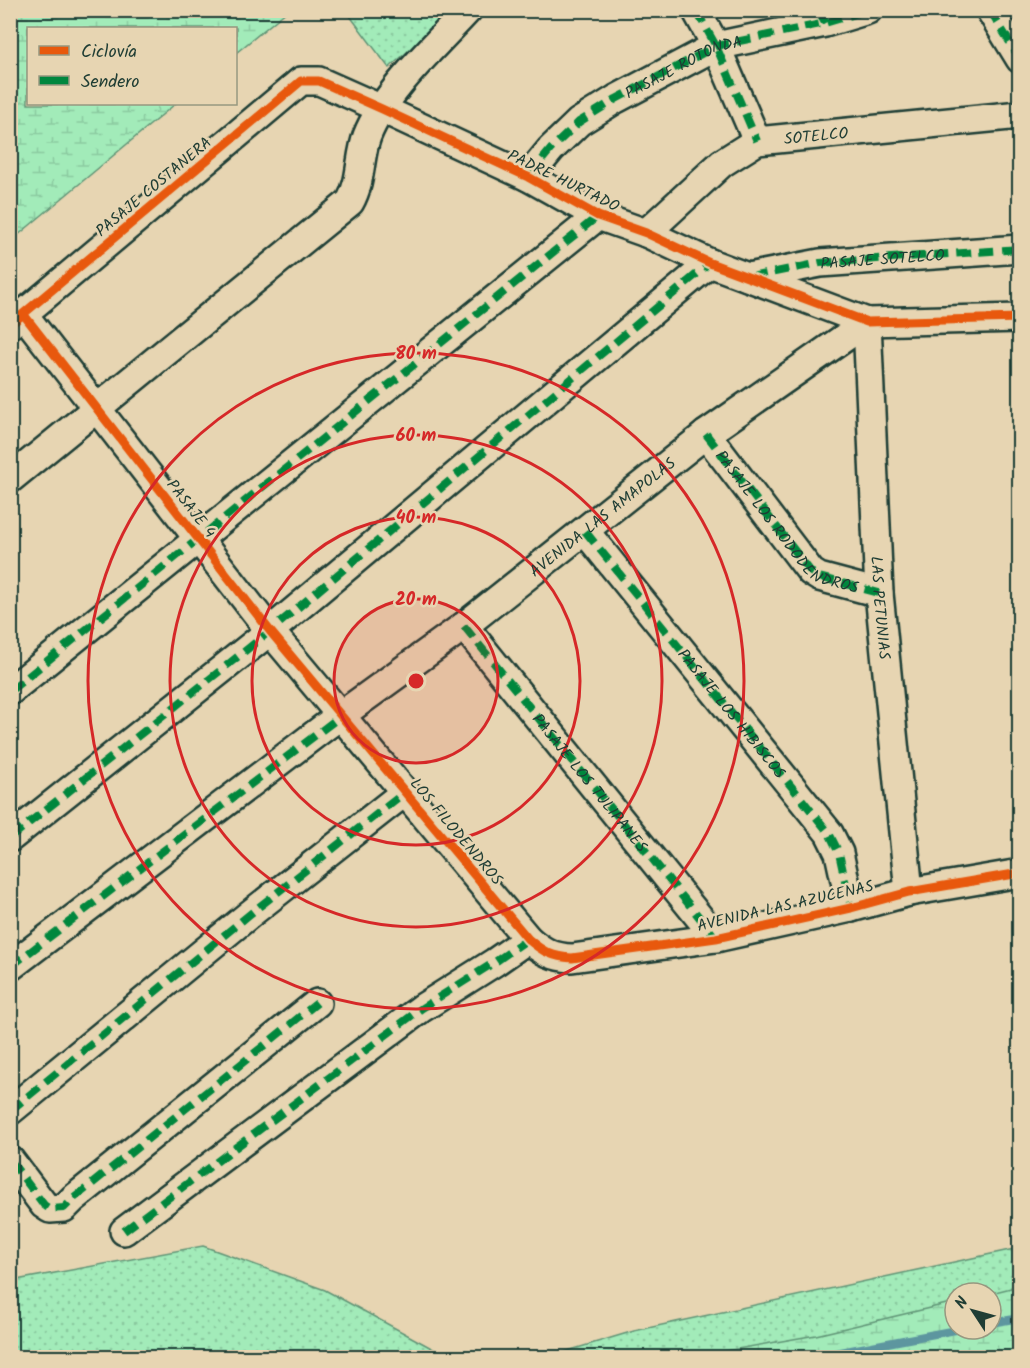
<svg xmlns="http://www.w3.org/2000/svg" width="1030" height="1368" font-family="Kalam,sans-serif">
<defs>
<pattern id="grass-dots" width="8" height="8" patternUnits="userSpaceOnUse" patternTransform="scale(1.5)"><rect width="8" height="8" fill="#a2ebb9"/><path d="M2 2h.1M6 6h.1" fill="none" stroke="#8bcaa0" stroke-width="1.8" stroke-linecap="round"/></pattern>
<pattern id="wetland-marsh" width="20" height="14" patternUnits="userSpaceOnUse" patternTransform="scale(1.5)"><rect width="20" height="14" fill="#a2ebb9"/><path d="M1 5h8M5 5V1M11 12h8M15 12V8" fill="none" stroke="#8bcaa0"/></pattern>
</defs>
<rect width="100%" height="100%" fill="#e7d5b2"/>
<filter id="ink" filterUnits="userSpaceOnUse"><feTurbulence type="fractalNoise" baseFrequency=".0167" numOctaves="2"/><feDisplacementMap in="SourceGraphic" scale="12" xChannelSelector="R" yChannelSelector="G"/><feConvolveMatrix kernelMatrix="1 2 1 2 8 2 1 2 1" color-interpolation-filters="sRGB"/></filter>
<g filter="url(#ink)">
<path fill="url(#grass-dots)" stroke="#609476" stroke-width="1.5" fill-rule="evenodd" d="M349,10L453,11L389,68L347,12Z
M203,1246L325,1290L448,1357H11V1281Z
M1019,1248V1357L544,1358L634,1331ZM955,1293H991V1329H955Z"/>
<path fill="url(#wetland-marsh)" stroke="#609476" stroke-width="1.5" d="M11,10H287V11L236,53V28H28V104H175L11,241Z
M1019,1286V1357H692L816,1335L955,1302V1329H991V1293Z"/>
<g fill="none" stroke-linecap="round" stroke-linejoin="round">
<path stroke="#5d969f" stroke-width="8" d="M991,1323L1020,1318
M809,1358L961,1329"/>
<defs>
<g id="minor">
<path d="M696,10L716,46L757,141"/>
<path d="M990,10L1020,59"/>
<path id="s1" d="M528,177L551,149L579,122L616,99L716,46L825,23L868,10"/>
<path id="s2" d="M646,233L722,163L757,141L1020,115"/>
<path id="s3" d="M748,277L820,263L1020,249"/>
<path d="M24,315L270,631L528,939C543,952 553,957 572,958L716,938L851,908L909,892L1020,873"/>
<path id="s4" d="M867,322L879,593L909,892"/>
<path d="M10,325L301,81H319L382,109L528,177L598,216L646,233L710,263L867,322L1020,318"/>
<path d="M706,434L811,572L819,577L879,593"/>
<path d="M10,479L350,202C362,181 359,157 367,136C384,92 436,45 468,10"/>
<path d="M585,531L829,833L839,853L851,908"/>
<path id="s5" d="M464,626L716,938"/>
<path d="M10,691L598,216"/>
<path d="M10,838L270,631L710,263"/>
<path id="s6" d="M10,967L326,726L464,626L706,434L867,322"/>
<path d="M10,1111L250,914L405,792"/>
<path d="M10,1160L44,1205L50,1209L64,1208L73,1199L317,1003"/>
<path d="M124,1231L422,1008L495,962L528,939"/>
</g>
</defs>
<use href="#minor" stroke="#1f3d34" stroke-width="32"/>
<use href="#minor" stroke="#e7d5b2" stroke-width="27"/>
<g stroke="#00873e" stroke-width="8" stroke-dasharray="15 8" stroke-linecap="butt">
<path d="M696,10L716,46L757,141"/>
<path d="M818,10L825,23"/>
<path d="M990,10L1020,59"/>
<path d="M528,177L551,149L579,122L616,99L716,46L825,23L868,10"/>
<path d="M751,277L820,263L1020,249"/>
<path id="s7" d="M706,434L811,572L819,577L879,593"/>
<path id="s8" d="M585,531L829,833L839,853L851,908"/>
<path d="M464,626L716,938"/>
<path d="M10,691L598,216"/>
<path d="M10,838L270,631L710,263"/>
<path d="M10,967L342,715L339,712"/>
<path d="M10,1111L250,914L405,792"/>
<path d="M10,1160L44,1205L50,1209L64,1208L73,1199L317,1003"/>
<path d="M124,1231L422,1008L495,962L528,939"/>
</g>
<defs>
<path id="cycleway" d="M24,315L270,631L528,939C543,952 553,957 572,958L716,938L851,908L909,892L1020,873
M10,325L301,81H319L382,109L528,177L598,216L646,233L710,263L867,322L1020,318"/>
</defs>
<use href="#cycleway" stroke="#e7d5b2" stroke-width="13"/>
<use href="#cycleway" stroke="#e8590c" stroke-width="9"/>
</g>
</g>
<circle cx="416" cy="681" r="82" fill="#d62828" fill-opacity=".12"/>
<g fill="none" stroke="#d62828" stroke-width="3">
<circle cx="416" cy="681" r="82"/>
<circle cx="416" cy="681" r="164"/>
<circle cx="416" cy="681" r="246"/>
<circle cx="416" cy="681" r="328"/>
</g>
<g text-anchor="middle" stroke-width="5" stroke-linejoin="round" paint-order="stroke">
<g font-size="16" fill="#1f3d34" stroke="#e7d5b2">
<text dy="6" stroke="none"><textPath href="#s1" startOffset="194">PASAJE ROTONDA</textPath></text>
<text dy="6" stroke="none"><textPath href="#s2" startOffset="204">SOTELCO</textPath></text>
<text transform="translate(564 180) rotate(26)" y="6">PADRE HURTADO</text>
<text transform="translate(153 186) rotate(-40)" y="6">PASAJE COSTANERA</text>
<text dy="6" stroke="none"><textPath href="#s3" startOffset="136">PASAJE SOTELCO</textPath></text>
<text transform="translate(192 508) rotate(52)" y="6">PASAJE 4</text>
<text dy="6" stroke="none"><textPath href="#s6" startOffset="744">AVENIDA LAS AMAPOLAS</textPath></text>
<text dy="6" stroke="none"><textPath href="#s7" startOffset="123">PASAJE LOS RODODENDROS</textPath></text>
<text dy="6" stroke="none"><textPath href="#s4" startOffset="286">LAS PETUNIAS</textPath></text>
<text dy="6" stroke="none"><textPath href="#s8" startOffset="234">PASAJE LOS HIBISCOS</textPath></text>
<text dy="6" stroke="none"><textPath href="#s5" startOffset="201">PASAJE LOS TULIPANES</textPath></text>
<text transform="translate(457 831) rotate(50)" y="6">LOS FILODENDROS</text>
<text transform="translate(785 905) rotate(-13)" y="6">AVENIDA LAS AZUCENAS</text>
</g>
</g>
<circle cx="416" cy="681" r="9" fill="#d62828" stroke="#e7d5b2" stroke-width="3"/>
<g font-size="18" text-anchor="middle" font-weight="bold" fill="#d62828" stroke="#e7d5b2" stroke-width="5" stroke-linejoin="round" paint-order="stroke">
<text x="416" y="359">80 m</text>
<text x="416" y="441">60 m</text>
<text x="416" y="523">40 m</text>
<text x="416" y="605">20 m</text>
</g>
<rect width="1030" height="1368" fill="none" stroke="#e7d5b2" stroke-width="36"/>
<rect x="18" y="18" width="994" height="1332" fill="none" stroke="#1f3d34" stroke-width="2" filter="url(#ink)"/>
<rect x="27" y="27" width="210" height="78" fill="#e7d5b2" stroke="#979880" stroke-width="1.5"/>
<rect x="39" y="46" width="30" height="9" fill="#e8590c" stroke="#979880" stroke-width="1.5"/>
<text x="81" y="57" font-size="18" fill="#1f3d34">Ciclovía</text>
<rect x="39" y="76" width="30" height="9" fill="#00873e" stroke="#979880" stroke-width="1.5"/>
<text x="81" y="87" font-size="18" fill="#1f3d34">Sendero</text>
<g transform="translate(973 1311) rotate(306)"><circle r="28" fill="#e7d5b2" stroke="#979880" stroke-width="1.5"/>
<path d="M0-4.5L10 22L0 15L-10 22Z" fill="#1f3d34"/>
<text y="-9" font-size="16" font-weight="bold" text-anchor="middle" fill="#1f3d34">N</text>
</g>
</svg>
